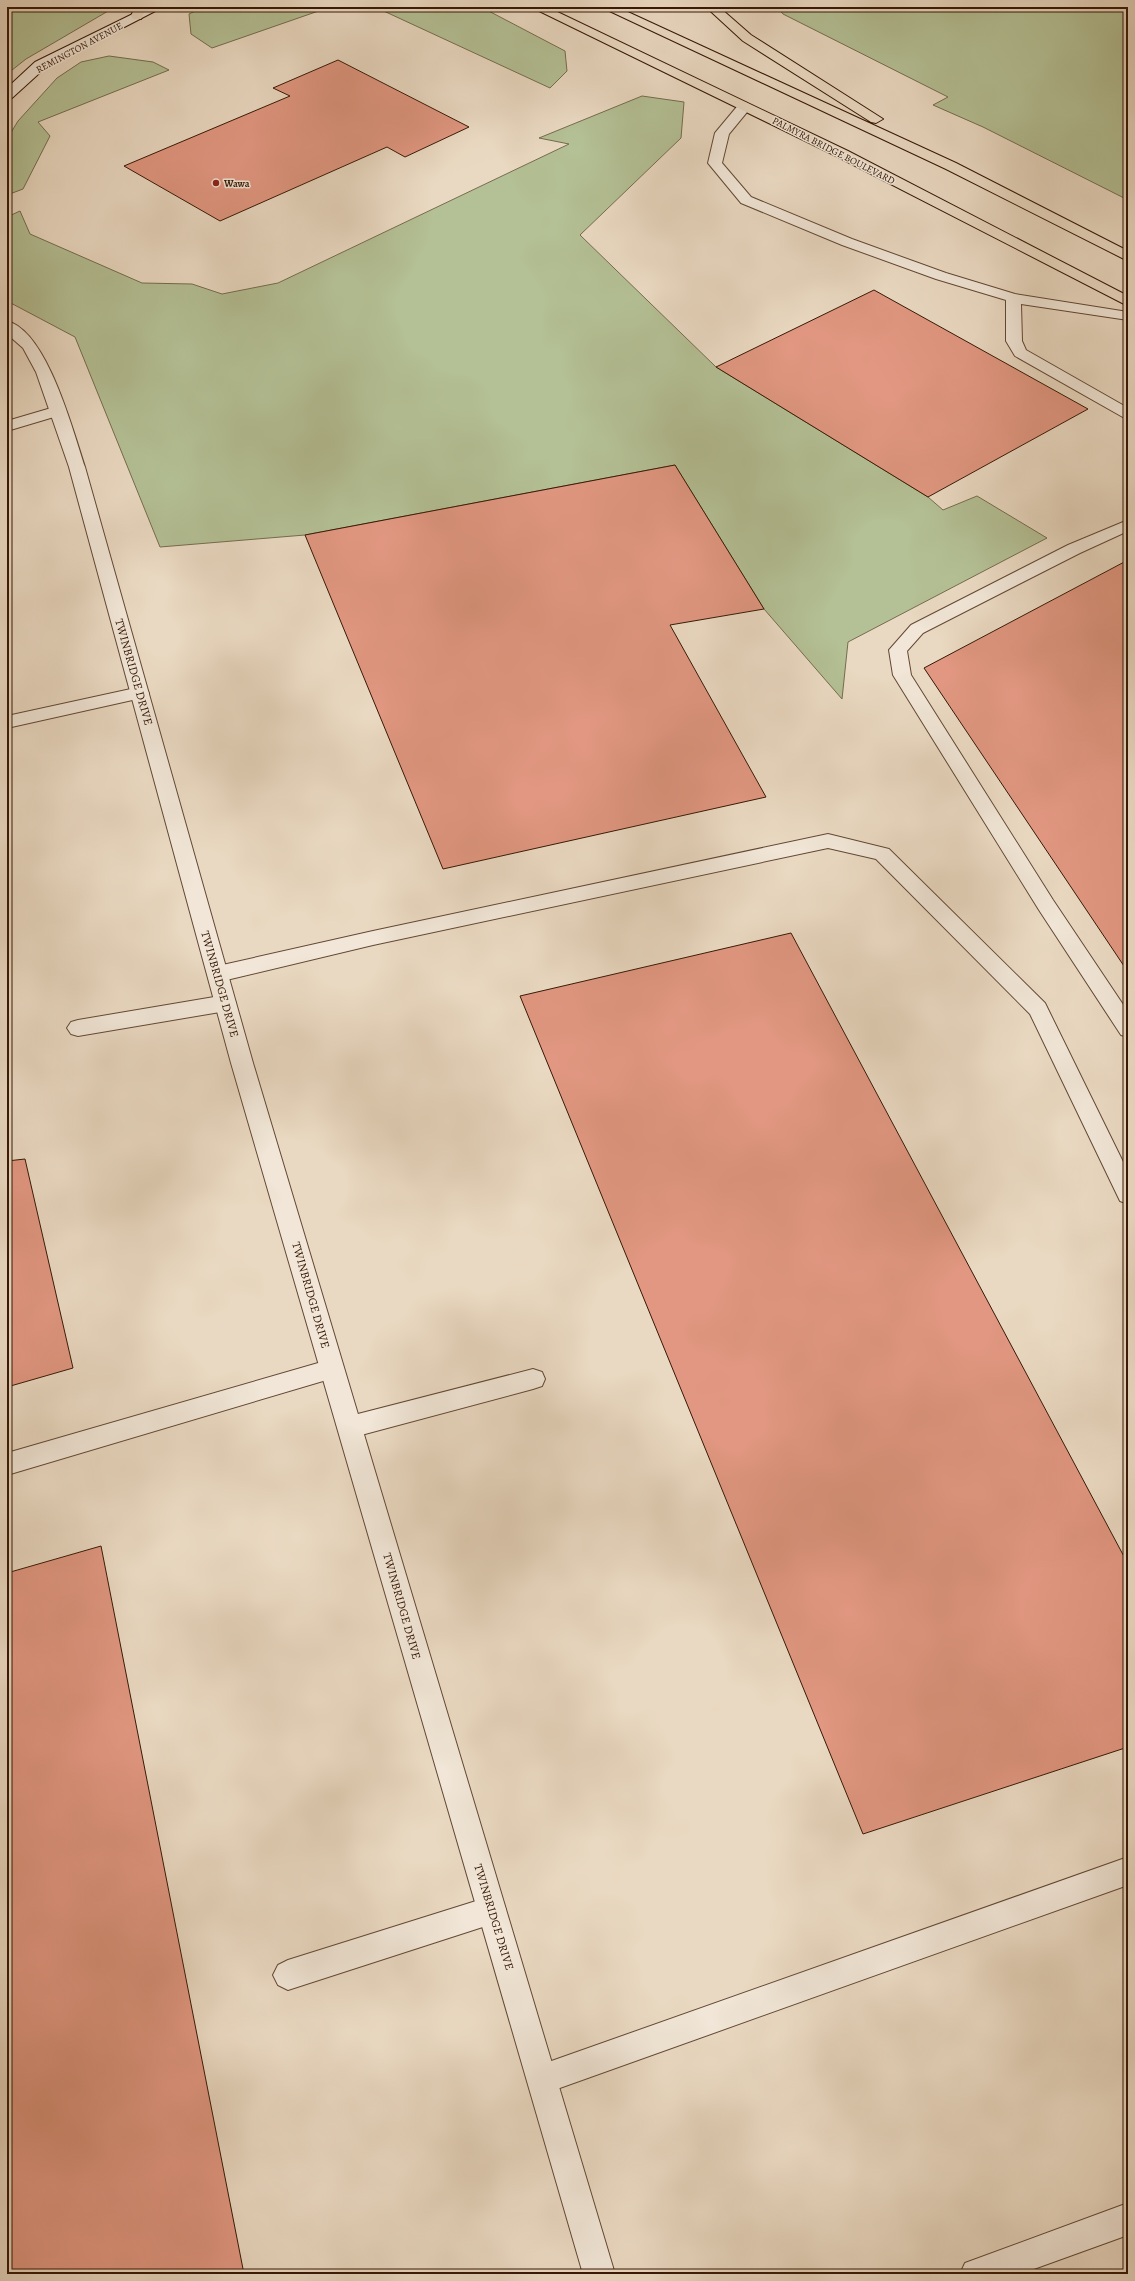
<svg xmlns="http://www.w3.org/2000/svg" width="1135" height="2281" font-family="Alegreya,serif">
<rect width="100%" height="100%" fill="#ead9c2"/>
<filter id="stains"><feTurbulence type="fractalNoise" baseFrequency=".005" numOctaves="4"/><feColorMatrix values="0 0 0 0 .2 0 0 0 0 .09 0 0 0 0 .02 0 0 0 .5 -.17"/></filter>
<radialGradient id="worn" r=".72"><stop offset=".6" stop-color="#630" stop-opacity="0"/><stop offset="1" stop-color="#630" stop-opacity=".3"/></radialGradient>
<path fill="#b4c095" stroke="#756c4d" d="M7,7H115L26,59L7,74Z
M203,7H330L212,48L191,34L189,14Z
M375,7H481L565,51L567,71L550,88Z
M777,7H1128V200L983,127L933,105L948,97L783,14Z
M109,56L153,62L169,70L38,122L50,136L23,189L7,195V139L18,121L57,78L81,62Z
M642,96L684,102L681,138L580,235L716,367L928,497L943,510L977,496L1047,538L848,642L842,699L764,609L675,465L305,535L160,547L75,337L7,301V217L20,211L30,234L142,283L192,284L222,294L278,283L569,144L539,138Z"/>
<path fill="#e19781" stroke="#361805" d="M338,60L469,127L405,157L387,147L220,221L124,166L290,96L273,88Z
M874,290L1088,409L928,497L716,367Z
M675,465L764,609L670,625L766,797L443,869L305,535Z
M1128,560V972L924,668Z
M791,933L1128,1564V1747L863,1834L520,996Z
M25,1159L73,1368L7,1387V1161Z
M101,1546L244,2274H7V1573Z"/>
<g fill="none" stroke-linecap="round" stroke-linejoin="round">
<defs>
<path id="lane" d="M745,102L752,106L729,134L722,163L751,197L852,239L946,273L1015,294L1128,312V320L1021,304L1022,341L1026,350L1128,408V420L1015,356L1006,341V300L936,279L842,245L741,203L708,163L715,133L740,103Z
M58,406L64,408L66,411L64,414L7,431V421Z
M1128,520V531L1080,553L923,633L907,651L911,675L1053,900L1128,1012V1037L1121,1035L1039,910L893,675L889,650L911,625L1068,545Z
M140,687L146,689L149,693L146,697L7,728V716Z
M828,834L889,849L1045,1003L1128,1172V1204L1120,1201L1030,1014L876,859L828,848L373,945L218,982L211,979L208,974L211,969L218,966L373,931Z
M226,995L233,998L236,1003L233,1008L226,1011L78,1036L71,1034L67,1028L71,1022L78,1020Z
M332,1359L340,1362L344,1369L340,1376L7,1475V1453Z
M533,1369L542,1372L545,1379L542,1386L533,1389L350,1438L341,1435L338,1427L341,1419L350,1416Z
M1128,1857V1885L543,2094L532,2090L528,2079L532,2068L543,2064Z
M492,1896L502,1900L506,1910L502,1920L492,1924L288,1990L278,1985L273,1975L278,1965L288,1960Z
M1128,2203V2235L1020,2274H960L965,2263Z"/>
<path id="street" d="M7,321C47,331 73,431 85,467L253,1063L615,2274H583L231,1063L69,467L36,372L23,348L7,334Z"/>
<path id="secondary" d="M147,7H163L45,68L12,98L7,99V88L35,62Z"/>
<path id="highway" d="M135,7H147L141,19H133L131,16Z
M531,7H547L848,151L1128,296V306L838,157Z
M601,7H617L956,163L1128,251V261L946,169Z
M706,7H719L751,35L883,119L876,123L871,122L743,41Z"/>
</defs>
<use href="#lane" stroke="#634834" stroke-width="2"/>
<use href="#street" stroke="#634834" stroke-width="2"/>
<use href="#secondary" stroke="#361805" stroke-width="2"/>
<use href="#highway" stroke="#361805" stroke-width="2"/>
<use href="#lane" fill="#f1e6d7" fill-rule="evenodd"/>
<use href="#street" fill="#f1e6d7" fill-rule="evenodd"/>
<use href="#secondary" fill="#f1e6d7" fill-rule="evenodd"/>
<use href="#highway" fill="#ead9c2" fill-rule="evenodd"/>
</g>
<circle fill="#8f2418" stroke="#f1e6d7" stroke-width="1.5" cx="216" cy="183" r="4"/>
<g text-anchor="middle" stroke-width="3" stroke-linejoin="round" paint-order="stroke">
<g font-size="10" fill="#361805" stroke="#f1e6d7">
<text transform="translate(79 47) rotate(-28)" y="4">REMINGTON AVENUE</text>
<text transform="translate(834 150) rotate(27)" y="4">PALMYRA BRIDGE BOULEVARD</text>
</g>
<g font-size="10" font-weight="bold" fill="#361805" stroke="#f1e6d7" text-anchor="start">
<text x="224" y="187">Wawa</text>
</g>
<g font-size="12" fill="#361805" stroke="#f1e6d7">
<text transform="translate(134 672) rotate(74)" y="4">TWINBRIDGE DRIVE</text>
<text transform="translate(220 984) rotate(74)" y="4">TWINBRIDGE DRIVE</text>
<text transform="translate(311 1295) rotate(74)" y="4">TWINBRIDGE DRIVE</text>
<text transform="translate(402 1606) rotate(74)" y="4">TWINBRIDGE DRIVE</text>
<text transform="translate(494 1917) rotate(73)" y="4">TWINBRIDGE DRIVE</text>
</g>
</g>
<rect width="1135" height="2281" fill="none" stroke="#ead9c2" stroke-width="24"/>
<rect x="8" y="8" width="1119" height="2265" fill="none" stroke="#361805" stroke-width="2"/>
<rect x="12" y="12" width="1111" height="2257" fill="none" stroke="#361805"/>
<rect width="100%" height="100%" filter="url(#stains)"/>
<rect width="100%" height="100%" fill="url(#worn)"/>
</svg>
